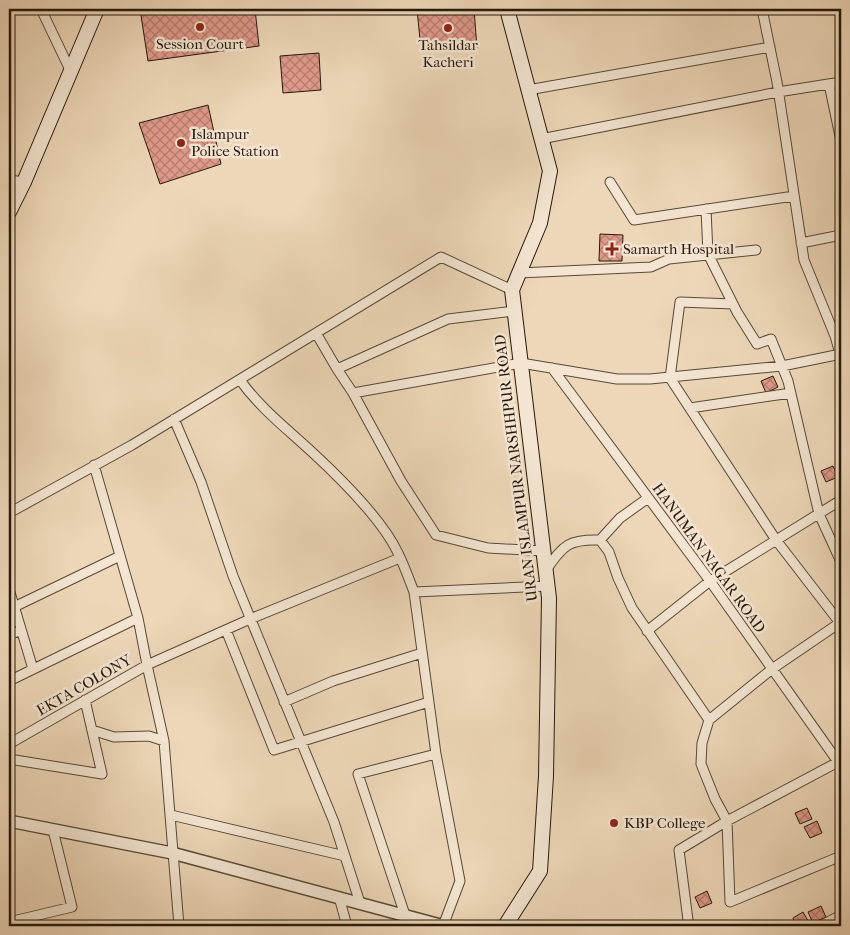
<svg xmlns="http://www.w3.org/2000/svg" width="850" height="935" font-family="'IM FELL French Canon',serif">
<defs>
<pattern id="building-cross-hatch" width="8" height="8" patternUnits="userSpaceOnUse" patternTransform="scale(1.25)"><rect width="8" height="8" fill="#df998a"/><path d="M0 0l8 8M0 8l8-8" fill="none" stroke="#b57c6f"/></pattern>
</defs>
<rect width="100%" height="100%" fill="#edd7b8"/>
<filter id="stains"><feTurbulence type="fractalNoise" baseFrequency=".004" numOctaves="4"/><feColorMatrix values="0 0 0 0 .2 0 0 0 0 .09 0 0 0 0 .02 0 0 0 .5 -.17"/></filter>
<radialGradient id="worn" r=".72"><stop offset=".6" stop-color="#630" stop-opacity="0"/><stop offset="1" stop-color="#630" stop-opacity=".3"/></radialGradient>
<path fill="url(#building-cross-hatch)" stroke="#27180b" d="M140,9H255L259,46L148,61Z
M417,9H474L477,48L421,50Z
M319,53L321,90L283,93L280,56Z
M208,105L221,164L160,184L139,123Z
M600,234L623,235L622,261H599Z
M773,376L778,387L766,393L761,381Z
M833,466L838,477L826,482L821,471Z
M807,808L812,819L800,824L795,813Z
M817,821L822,833L810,838L804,827Z
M707,891L712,903L700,908L695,897Z
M821,906L826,917L813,923L808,912Z
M803,912L811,926H796L793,918Z"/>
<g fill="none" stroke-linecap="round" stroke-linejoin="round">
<defs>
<path id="minor" d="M41,9L71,72
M762,9L777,82L804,260L835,336L841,357
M829,84L841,141
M528,90L770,47
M541,139L778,92L841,82
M9,180L24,182
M610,182L634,220L794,196
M706,209L708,254L737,312L757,344L771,339L788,381L819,514L841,562
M801,243L841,235
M519,273L651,267L669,259L756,250
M733,304L680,302L670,378L776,540L840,623
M316,333L337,369L353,393L401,481L436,535L488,548L543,551
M552,368L710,581L841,766
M337,369L448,319L514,311
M240,380C260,408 286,428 312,452C339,477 382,519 398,553C404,565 409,579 414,592L548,586
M353,393L521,363L617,379H650L782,366L841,354
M690,408L791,393
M174,419L201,482L233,576L334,822L360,903
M94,465L138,618L147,665L164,741L179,926
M9,513L132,445L441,257L512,290
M600,540L609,552L618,578L632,608L709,720
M546,570C564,545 568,539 600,540L620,518L648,498
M9,589L33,669
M414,592L436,754L460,881L443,926
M14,607L120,556
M841,622L772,669L709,720L702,743L701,764L715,799L727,821L730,902L841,856
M226,630L274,750L429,702
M647,631L710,581L841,500
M9,635L21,630
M9,681L138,618
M284,702L333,681L422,653
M92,730L114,737L149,736L164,741
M9,744L147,665L250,619L400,558
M9,759L102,774L85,700
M171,815L345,856
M339,897L347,926
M405,915L358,774L436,754
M688,920L679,850L727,821L838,762
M9,922L72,907L53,830
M820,926L841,915"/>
<path id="tertiary" d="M9,821L172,853L444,926"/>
<path id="secondary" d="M9,212L24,182L97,9
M505,926L540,871L546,776L549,598L512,290L540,223L550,171L507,9"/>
</defs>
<use href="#minor" stroke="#584836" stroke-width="11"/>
<use href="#tertiary" stroke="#584836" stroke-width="14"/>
<use href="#secondary" stroke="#27180b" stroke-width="16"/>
<use href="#minor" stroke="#f3e5d1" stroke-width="9"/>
<use href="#tertiary" stroke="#f3e5d1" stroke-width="11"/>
<use href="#secondary" stroke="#f3e5d1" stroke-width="14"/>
</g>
<g fill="#8f2418" stroke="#f3e5d1" stroke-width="2">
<circle cx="200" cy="27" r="5"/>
<circle cx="448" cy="28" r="5"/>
<circle cx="181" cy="143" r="5"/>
<path d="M609.5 241.5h5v5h5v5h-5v5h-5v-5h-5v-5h5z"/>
<circle cx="614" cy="823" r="5"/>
</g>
<g text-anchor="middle" stroke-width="5" stroke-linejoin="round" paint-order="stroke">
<g font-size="15" fill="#27180b" stroke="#f3e5d1" text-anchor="start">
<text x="200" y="49" text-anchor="middle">Session Court</text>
<text x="448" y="50" text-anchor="middle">Tahsildar<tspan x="448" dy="17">Kacheri</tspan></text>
<text x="191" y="139">Islampur<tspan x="191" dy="17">Police Station</tspan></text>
<text x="623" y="254">Samarth Hospital</text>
<text x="624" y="828">KBP College</text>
</g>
<g font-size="15" fill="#27180b" stroke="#f3e5d1">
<text transform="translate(516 468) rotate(-97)" y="5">URAN ISLAMPUR NARSHHPUR ROAD</text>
<text transform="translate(709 558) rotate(54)" y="5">HANUMAN NAGAR ROAD</text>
<text transform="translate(84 685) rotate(-30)" y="5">EKTA COLONY</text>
</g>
</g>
<rect width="850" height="935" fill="none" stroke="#edd7b8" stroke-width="30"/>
<rect x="10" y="10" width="830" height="915" fill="none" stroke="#27180b" stroke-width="2.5"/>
<rect x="15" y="15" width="820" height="905" fill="none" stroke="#27180b"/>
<rect width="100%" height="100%" filter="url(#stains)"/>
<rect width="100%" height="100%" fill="url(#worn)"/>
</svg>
